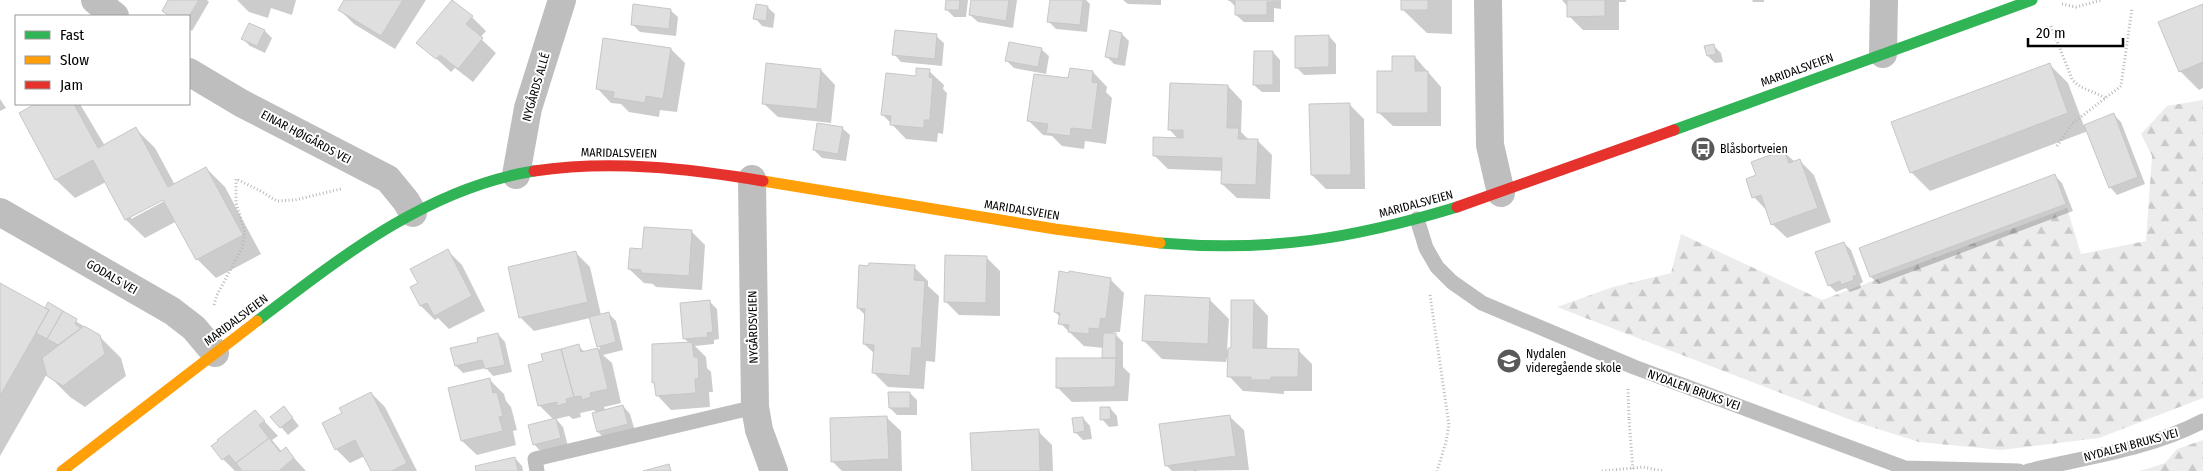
<svg xmlns="http://www.w3.org/2000/svg" width="2203" height="471" font-family="'Fira Sans Condensed',sans-serif">
<defs>
<pattern id="forest-firs" width="22" height="20" patternUnits="userSpaceOnUse" patternTransform="scale(1.25)"><rect width="22" height="20" fill="#ececec"/><path d="M5 1l3.5 6h-7zM16 11l3.5 6h-7z" fill="#c9c9c9"/></pattern>
</defs>
<rect width="100%" height="100%" fill="#fff"/>
<path fill="url(#forest-firs)" d="M2203,100V398L2099,438L2001,450L1919,442L1856,422L1557,307L1613,287L1671,273L1681,234L1822,300L2067,208L2081,254L2146,241L2152,156L2141,134L2167,106Z
M2203,440V471H2140L2165,463L2177,449Z"/>
<path fill="#0003" fill-rule="evenodd" d="M170,0H207L209,2L192,31L189,29V16H169L163,11Z
M237,0H296L292,15L271,8L268,18L249,12Z
M346,0H426L395,49L354,24L340,10Z
M947,0H968L966,17H954L946,9Z
M972,0H1017L1013,28L978,22L970,15Z
M1051,0H1086L1090,4L1087,32L1056,29L1048,21Z
M1123,0H1161V5L1128,4Z
M1281,0V9L1274,8V22H1244L1236,15V7L1230,1Z
M1402,0H1452V34L1427,33L1402,9Z
M1562,0H1626V2H1619V30H1583L1569,16L1568,7Z
M1752,0H1764V2H1753Z
M2203,5V88L2199,90L2180,71Z
M767,7L775,14L773,28L762,26L755,18Z
M670,10L678,17L676,36L640,32L633,25Z
M472,17L486,31L480,38L496,53L473,82L455,68L451,72L418,42Z
M249,25L265,31L272,38L265,53L250,46L243,39Z
M1122,34L1129,41L1125,66L1114,64L1106,56Z
M936,36L944,43L942,66L901,62L894,54Z
M1329,36L1336,44V74L1304,75L1296,67Z
M1713,45L1721,53L1723,62L1715,63L1708,56Z
M671,49L685,63L677,112L660,110L659,117L629,112L621,104L611,103L597,88Z
M1041,49L1049,56L1046,74L1014,68L1007,61Z
M1273,52L1280,60V92H1262L1254,85Z
M1415,57L1441,87V126H1393L1378,112L1393,73Z
M2049,64L2068,83L2084,126L2114,115L2121,122L2145,184L2117,195L2110,187L2088,131L1930,191L1911,172Z
M821,70L835,85L831,123L778,117L763,103Z
M929,71L944,85L943,89L947,93L943,134L938,133L937,142L906,139L883,115L917,77Z
M1093,72L1107,87L1106,92L1112,98L1106,144L1085,141L1084,149L1062,146L1052,136L1043,135L1029,121L1069,80Z
M1228,86L1242,101L1241,132L1249,140H1257L1272,155L1270,199L1237,198L1222,184L1223,171L1168,169L1154,155L1179,140L1169,129Z
M0,99L6,108L0,111Z
M38,104H80L105,146L136,129L155,148L175,185L206,168L225,187L261,254L216,278L197,259L177,221L145,238L126,220L106,182L75,198L56,180L21,113ZM168,196L170,198L131,219V216Z
M1350,105L1364,119L1365,189H1326L1312,175Z
M842,128L850,135L846,161L822,158L814,150Z
M1784,152L1795,162L1800,161L1814,175L1831,222L1787,238L1772,224L1768,212L1754,197L1757,176Z
M2054,175L2062,183L2073,211L1879,284L1871,277L1861,248Z
M691,231L705,245L702,290L656,287L653,284L644,283L629,269L644,250Z
M1844,243L1851,250L1863,282L1860,284L1861,288L1850,292L1846,288L1836,292L1829,285Z
M448,251L462,265L485,311L449,329L438,318L435,320L421,306L412,288L419,284Z
M576,253L590,267L601,315L608,313L616,321L623,350L603,355L612,363L621,403L604,407L605,411L623,406L630,414L635,431L605,439L598,432L597,413L594,410L580,413L581,417L573,419L569,416L556,419L563,427L568,446L541,452L534,444L554,420L540,406L529,366L545,362L578,346L585,352L600,349L590,318L534,331L520,317Z
M986,257L1000,271V316L959,315L945,301Z
M914,267L928,281V286L939,296L935,362L926,361L924,389L888,387L874,373L875,354L864,344L866,316L858,308Z
M1110,279L1124,293L1120,332H1113L1123,342V367L1130,374L1128,401L1072,402L1057,387L1106,360L1104,348L1084,346L1060,323V317L1055,312Z
M0,284L50,313L47,308L49,304L99,336L121,358L126,376L85,407L70,397L47,374L0,456Z
M1210,300L1229,319L1227,350H1232L1254,301L1268,316L1267,350H1298L1312,364V391H1284V394L1243,391L1229,376V357H1227L1226,362L1162,359L1143,340Z
M710,302L717,309L719,339L714,340V344L695,346L706,357L707,368L711,372L713,392H709L710,407L671,410L657,395L656,385L653,382L689,343L684,338Z
M498,334L505,342L512,372L493,376L486,368L463,373L456,366L480,342Z
M489,379L504,394L506,401L511,407L517,430L513,431L516,445L477,455L462,441L450,389Z
M371,393L385,407L417,471H372L365,456L350,463L336,449L344,413Z
M910,393L917,400V415H897L890,408Z
M284,407L299,426L288,435L281,427Z
M1110,408L1117,416L1118,426L1109,427L1102,419Z
M255,411L278,436L272,440L282,452L286,449L306,471H235L223,459L213,446Z
M1229,416L1244,430L1249,470L1172,471L1166,465Z
M886,417L901,431L902,471H842L832,461Z
M1083,418L1090,426L1092,439L1083,440L1075,432Z
M1038,431L1052,445L1053,471H974Z
M515,458L522,466L523,471H477Z"/>
<path fill="#dfdfdf" stroke="#c7c7c7" d="M168,0H199L189,16H170L162,11Z
M344,0H403L381,36L338,10Z
M452,0L473,16L466,24L483,38L458,69L440,55L436,59L416,43Z
M946,0H960L959,10H945Z
M971,0H1009L1006,21L969,15Z
M1050,0H1083L1080,25L1047,22Z
M1228,0H1274V2H1267V15H1235V1Z
M1401,0H1428V10H1401Z
M1567,0H1605V16L1567,17Z
M633,4L671,9L669,29L631,25Z
M756,4L768,6L766,21L753,19Z
M2203,4V62L2179,72L2158,22Z
M249,23L265,30L257,46L241,39Z
M895,30L937,34L935,59L892,55Z
M1110,30L1122,33L1118,59L1105,57Z
M1329,35V67L1295,68V36Z
M603,38L671,48L663,99L646,96L645,103L613,98L614,92L596,89Z
M1009,42L1042,48L1038,67L1005,61Z
M1714,44L1716,54L1707,56L1704,46Z
M1254,51H1273V85H1253Z
M1392,56H1415V71H1428V113H1377V71H1392Z
M766,63L821,69L817,109L762,104Z
M2050,63L2068,113L1910,173L1891,122Z
M916,68L930,69L929,77L933,78L930,120H924V128L890,125L891,116L881,115L886,73L916,76Z
M1070,68L1093,71L1092,82L1098,83L1092,130L1071,128L1070,136L1046,133L1048,124L1027,121L1034,74L1068,78Z
M1170,83L1228,85L1227,128H1239L1238,139H1258L1256,185L1221,184L1222,158L1153,156V137L1183,138V130H1168Z
M1350,103L1351,175H1311L1309,104Z
M35,104H74L98,148L136,127L168,187L206,167L243,235L196,260L163,200L125,220L93,160L55,180L19,113Z
M2114,113L2138,177L2109,188L2084,125Z
M817,123L843,127L838,154L813,150Z
M1784,150L1789,163L1800,159L1818,208L1771,225L1761,195L1752,198L1746,179L1756,175L1751,162Z
M2055,174L2066,204L1870,277L1859,248Z
M644,227L692,230L689,276L641,273V270L628,269L630,248L642,249Z
M1844,242L1857,275L1853,276L1854,280L1841,285L1840,281L1828,286L1815,252Z
M448,249L472,296L434,316L427,303L420,306L410,287L418,283L410,269Z
M576,251L588,302L519,318L508,267Z
M945,255L987,256L986,303L944,302Z
M869,263L915,265L914,280L925,281L921,348H912L910,376L872,373L874,345L863,344L865,309L857,308L859,265L868,266Z
M1059,271L1069,273V271L1111,278L1106,319L1101,318L1099,329L1089,328V334L1068,332L1069,325L1058,324L1060,313L1054,312Z
M0,283L49,310L0,396Z
M1145,295L1210,298L1208,344L1142,341Z
M710,300L713,332L707,333L708,337L683,339L680,303Z
M1231,300H1254L1253,348L1299,349L1298,377H1271V380H1251V377H1227L1228,348H1231Z
M48,302L63,311L47,339L36,333L49,310L45,308Z
M63,311L77,319L75,324L81,328L58,345L47,339Z
M609,312L616,342L597,347L589,317Z
M84,326L100,335L105,354L63,386L47,376L42,358Z
M498,333L505,365L485,369L482,360L455,366L450,348L478,342L477,338Z
M1103,333H1116V358H1102Z
M692,342L694,357H698L699,378L695,379L696,393L656,396L654,382L652,383V344Z
M579,344L581,352L598,348L608,389L590,393L591,397L582,400L581,396L574,397L561,349Z
M561,349L574,397L566,399L567,403L557,406V402L538,406L528,365L543,361L541,354Z
M1056,358H1116L1115,387L1056,388Z
M490,378L493,393L497,392L503,416L499,417L503,431L461,441L448,388Z
M371,392L407,463L392,471H371L355,440L335,450L322,423L342,413L339,408Z
M888,392H910V408H889Z
M623,405L628,424L597,432L592,413Z
M284,406L293,418L280,428L270,417Z
M1100,407H1110L1111,419L1100,420Z
M255,410L265,421L259,425L269,438L236,463L229,455L222,460L211,446L218,441L217,440Z
M1230,415L1236,456L1165,466L1159,424Z
M887,416L889,459L831,462L830,418Z
M1083,417L1085,431L1074,433L1072,418Z
M556,418L561,438L533,445L528,425Z
M1039,429L1040,471H972L970,433Z
M269,438L280,452L286,447L294,458L279,471H242L236,463Z
M515,457L518,471H476L475,466Z
M669,464L671,471H643Z"/>
<g fill="none" stroke-linecap="round" stroke-linejoin="round">
<path stroke="#b9b9b9" stroke-width="3" stroke-dasharray="1 2.5" stroke-linecap="butt" d="M2062,4L2076,7L2102,0
M2051,26L2072,79C2079,89 2094,91 2105,98
M2057,146L2073,123L2121,86L2132,8
M1430,295L1449,425L1446,442L1437,471
M214,305L217,295L242,248L245,232L236,203V179L259,190L277,201L295,200L341,189
M1628,389L1629,419
M1195,471L1196,468
M1602,471L1643,467L1663,471"/>
<path stroke="#bebebe" stroke-width="15" d="M1417,219L1426,248L1437,267L1452,282L1482,303L1634,367L1905,468L2019,471
M537,471L535,459L755,407
M2028,471C2086,457 2150,449 2203,421"/>
<path stroke="#bebebe" stroke-width="28" d="M95,0L115,16
M1488,0L1490,145L1501,193
M1883,54L1884,0
M189,72L241,103L388,179L406,201L413,213
M516,175L528,108L562,0
M752,179L755,407L759,430L774,471
M0,212L172,311L194,328L215,353"/>
<path stroke="#30b455" stroke-width="11" d="M1674,130L2032,0
M1160,243C1270,252 1352,239 1457,207
M257,321C340,258 427,188 534,171"/>
<path stroke="#ff9f0a" stroke-width="11" d="M763,181L1055,229L1160,243
M62,471L257,321"/>
<path stroke="#e5322d" stroke-width="11" d="M534,171C610,160 687,168 763,181
M1457,207L1674,130"/>
<path stroke="#b9b9b9" stroke-width="3" stroke-dasharray="1 2.5" stroke-linecap="butt" d="M1629,419L1633,471"/>
</g>
<defs>
<symbol id="bus-disc" viewBox="-11 -11 22 22"><circle r="9.5" fill="#595959" stroke="#fff"/><path d="M-5-6H5V4H4V6H2V4H-2V6H-4V4H-5ZM-3.5-4V0h7V-4ZM-3.5 1.2v1.5H-2V1.2ZM2 1.2v1.5H3.5V1.2Z" fill="#fff"/></symbol>
<symbol id="school-disc" viewBox="-11 -11 22 22"><circle r="9.5" fill="#595959" stroke="#fff"/><path d="M0-5L7-2L0 1L-7-2ZM-4 1L0 2.5L4 1V4Q0 6-4 4Z" fill="#fff"/></symbol>
</defs>
<g fill-rule="evenodd">
<use href="#bus-disc" x="1689" y="135" width="28" height="28"/>
<use href="#school-disc" x="1495" y="347" width="28" height="28"/>
</g>
<g text-anchor="middle" stroke-width="4" stroke-linejoin="round" paint-order="stroke">
<g font-size="12" fill="#000" stroke="#fff">
<text transform="translate(1797 70) rotate(-20)" y="4">MARIDALSVEIEN</text>
<text transform="translate(536 87) rotate(-74)" y="4">NYGÅRDS ALLÉ</text>
<text transform="translate(306 137) rotate(28)" y="4">EINAR HØIGÅRDS VEI</text>
<text transform="translate(619 153) rotate(1)" y="4">MARIDALSVEIEN</text>
<text transform="translate(1416 204) rotate(-15)" y="4">MARIDALSVEIEN</text>
<text transform="translate(1022 210) rotate(9)" y="4">MARIDALSVEIEN</text>
<text transform="translate(112 277) rotate(30)" y="4">GODALS VEI</text>
<text transform="translate(236 320) rotate(-37)" y="4">MARIDALSVEIEN</text>
<text transform="translate(753 327) rotate(-91)" y="4">NYGÅRDSVEIEN</text>
<text transform="translate(1694 390) rotate(20)" y="4">NYDALEN BRUKS VEI</text>
<text transform="translate(2131 445) rotate(-15)" y="4">NYDALEN BRUKS VEI</text>
</g>
<g font-size="12" fill="#000" stroke="#fff" text-anchor="start">
<text x="1720" y="153">Blåsbortveien</text>
<text x="1526" y="358">Nydalen<tspan x="1526" dy="14">videregående skole</tspan></text>
</g>
</g>
<rect x="15" y="15" width="175" height="90" fill="#ffffff" stroke="#999999"/>
<rect x="25" y="31" width="25" height="8" fill="#30b455" stroke="#999999"/>
<text x="60" y="40" font-size="15" fill="#000000">Fast</text>
<rect x="25" y="56" width="25" height="8" fill="#ff9f0a" stroke="#999999"/>
<text x="60" y="65" font-size="15" fill="#000000">Slow</text>
<rect x="25" y="81" width="25" height="8" fill="#e5322d" stroke="#999999"/>
<text x="60" y="90" font-size="15" fill="#000000">Jam</text>
<path d="M2028 38v8h95v-8" fill="none" stroke="#000000" stroke-width="2.5"/>
<text x="2036" y="38" font-size="15" fill="#000000" stroke="#ffffff" stroke-width="4" paint-order="stroke">20 m</text>
</svg>
